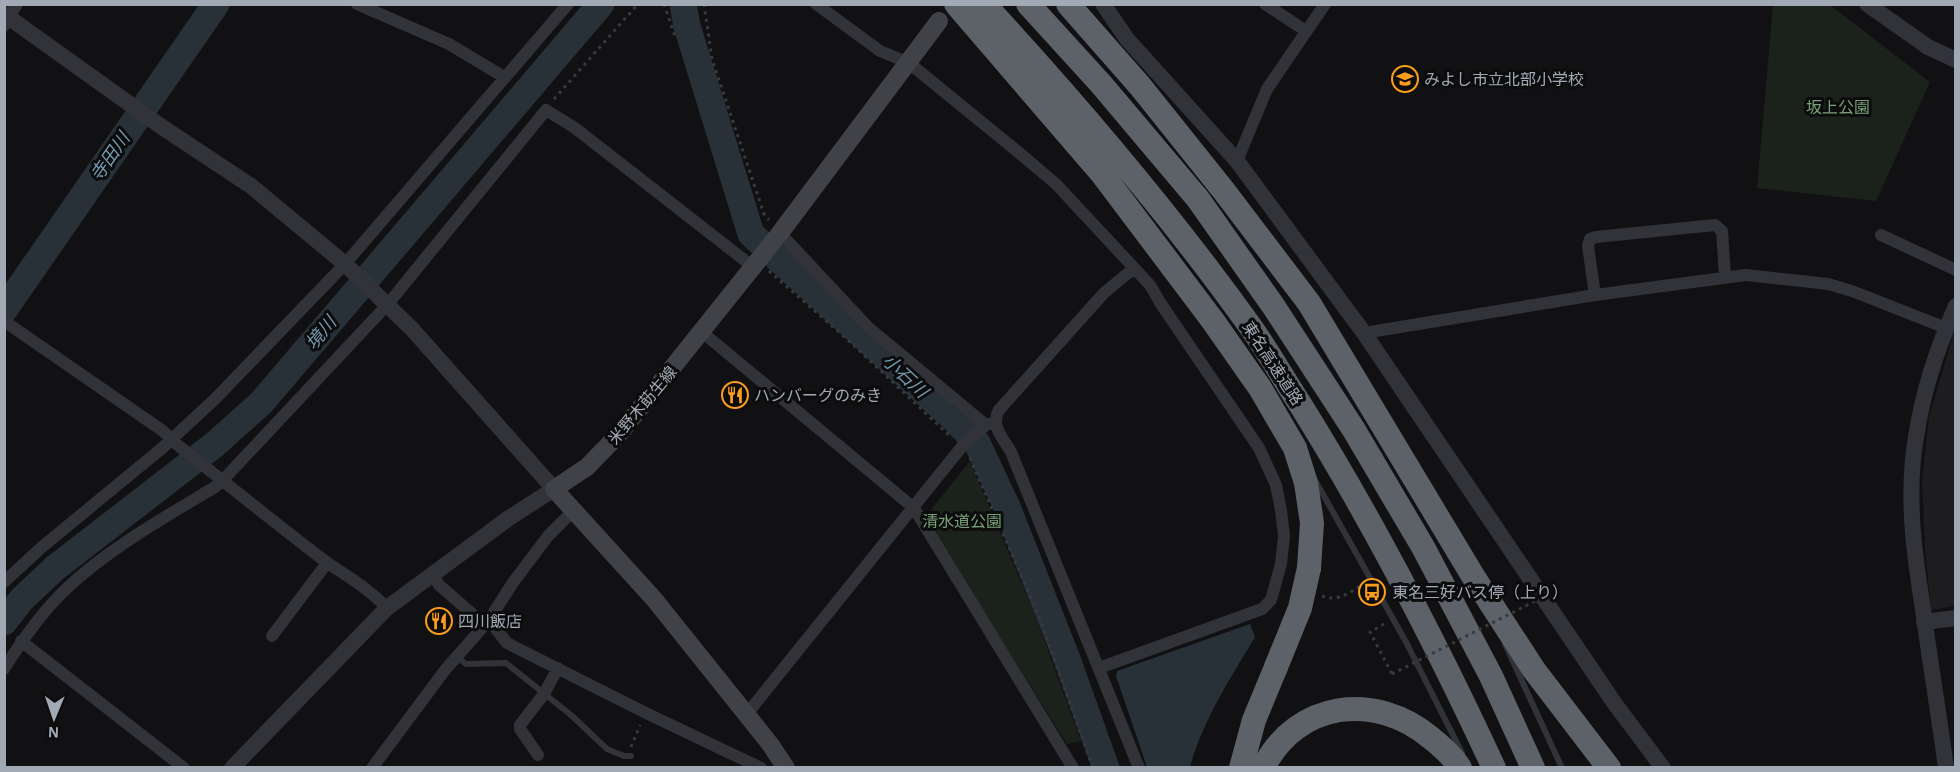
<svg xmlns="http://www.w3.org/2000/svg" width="1960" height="772" font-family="'Alegreya Sans','Noto Sans JP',sans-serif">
<rect width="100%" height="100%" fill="#111113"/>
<path fill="#1d1d20" d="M1955,329V606L1931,610L1925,549L1922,481L1929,417Z"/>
<path fill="#1b221b" d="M1773,5H1830L1930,82L1876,201L1757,188Z
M970,461L1035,615L1081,741L1067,744L927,522L930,511Z"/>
<path fill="#273137" d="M593,5H609L543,84L532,75Z
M677,5H690L712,77L697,83L678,20Z
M1250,624L1255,637C1230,679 1203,720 1190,767H1147L1116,676L1117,671Z"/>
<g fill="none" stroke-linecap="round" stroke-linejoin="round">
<path stroke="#273137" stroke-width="27" d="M683,4L687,26L751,234L954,419L977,443L1007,507L1067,659L1106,768
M4,310L216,4
M4,622L22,599L55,568L214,445L261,403L601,4"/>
<path stroke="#383a3f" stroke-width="3" stroke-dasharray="3 4.5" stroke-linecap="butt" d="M664,4L676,39
M704,4L712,59L764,214L769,220
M554,99L638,4
M769,271L848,340L952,438
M970,458L1038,614L1093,768
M1322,596C1337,602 1349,593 1362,585
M1384,624L1370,632L1392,674
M631,747L640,725"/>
<path stroke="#323338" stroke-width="6" d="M1315,480L1406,642L1462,753
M1505,644L1562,768
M457,657L466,664L506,663L571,715L607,749L624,756H631"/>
<path stroke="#323338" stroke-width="12" d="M357,4L449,44L504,77
M816,4L880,51L909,63L1017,151L1056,184L1150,285L1161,304L1259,448L1276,485L1281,510L1284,536L1281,564L1271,600L1262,609L1099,668
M1265,4L1306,31
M4,26L17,4
M1237,161L1267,89L1325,4
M780,233L868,327L986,425
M1881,235L1956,270
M1133,269L1104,293L999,410C990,426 1003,438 1011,452L1139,768
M1595,295L1588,246L1590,239L1596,237L1715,225L1722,231L1725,276
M4,321L163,431L175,443C222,480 269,518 317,555C340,573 367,586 387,608
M702,332L914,508L1073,768
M1364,333L1595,295L1746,275L1828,284L1852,291L1946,328
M433,574L439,585L485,625
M4,582L42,547L161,449L215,399L345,264L568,4
M489,620L507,643L646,713L761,768
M272,636L327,563
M21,641L184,768
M4,669C22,640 41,613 66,589C108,549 165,517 215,487L223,480L388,304L546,110L575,128L752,266
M746,715L964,444L986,425L995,422
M538,755L520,729V725L544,694L558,668
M372,768L445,670L489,620L512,584L548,536L574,510"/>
<path stroke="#323338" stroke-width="16" d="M1103,4L1127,39L1237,161L1364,333L1615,704L1663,768
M1867,4L1928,47L1956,60
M4,14L159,125L251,186L345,264L412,329L554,489L509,518L387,608L232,768
M1924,622L1956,618
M1946,768C1939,715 1930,662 1923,609C1914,553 1906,494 1916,437C1923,391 1937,348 1956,306"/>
<path stroke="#404248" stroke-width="18" d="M786,768L770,744L654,599L554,489L587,467L620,433L780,233L939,21"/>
<path stroke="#5d6269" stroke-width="24" d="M956,4L1103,175L1213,321L1260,388L1295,448L1306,483L1312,523L1309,568
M984,4C1079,107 1169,213 1250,326C1268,351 1283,378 1300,404C1373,521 1436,643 1494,768
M1028,4L1101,84L1198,199L1274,307L1354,430L1423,547L1491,676L1533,768
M1068,4L1140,86L1224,191L1309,303L1473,576L1534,670L1609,768
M1241,768L1254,720L1276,667
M1263,768C1297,701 1375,691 1431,738C1441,746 1453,756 1460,768"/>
<path stroke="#383a3f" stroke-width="3" stroke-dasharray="3 4.5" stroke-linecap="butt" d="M1392,674L1543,597"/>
<path stroke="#5d6269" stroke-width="24" d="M1276,667L1300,608L1309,568"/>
</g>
<defs>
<symbol id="school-ring" viewBox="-11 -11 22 22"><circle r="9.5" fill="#0c0c0d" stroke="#fd9d1e" stroke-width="1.5"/><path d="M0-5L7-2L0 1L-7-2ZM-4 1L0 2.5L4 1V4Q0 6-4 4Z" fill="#fd9d1e"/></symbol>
<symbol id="restaurant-ring" viewBox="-11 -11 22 22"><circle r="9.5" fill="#0c0c0d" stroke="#fd9d1e" stroke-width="1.5"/><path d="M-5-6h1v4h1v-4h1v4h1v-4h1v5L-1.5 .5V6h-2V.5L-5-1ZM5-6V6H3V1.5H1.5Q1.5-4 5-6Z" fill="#fd9d1e"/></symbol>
<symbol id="bus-ring" viewBox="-11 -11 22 22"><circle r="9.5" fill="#0c0c0d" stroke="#fd9d1e" stroke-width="1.5"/><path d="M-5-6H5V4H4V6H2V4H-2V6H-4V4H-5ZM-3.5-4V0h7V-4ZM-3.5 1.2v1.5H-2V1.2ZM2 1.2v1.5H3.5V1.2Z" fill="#fd9d1e"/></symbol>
</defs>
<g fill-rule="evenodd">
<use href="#school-ring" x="1390" y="64" width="30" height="30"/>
<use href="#restaurant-ring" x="720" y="380" width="30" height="30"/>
<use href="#bus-ring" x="1357" y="577" width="30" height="30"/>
<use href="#restaurant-ring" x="424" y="606" width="30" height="30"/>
</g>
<g text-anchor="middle" stroke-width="6" stroke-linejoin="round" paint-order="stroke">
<g font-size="16" fill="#a1a9b4" stroke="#0c0c0d" text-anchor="start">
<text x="1424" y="85">みよし市立北部小学校</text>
<text x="754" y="401">ハンバーグのみき</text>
<text x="1392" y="598">東名三好バス停（上り）</text>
<text x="458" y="627">四川飯店</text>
</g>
<g font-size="16" fill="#78a177" stroke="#0c0c0d">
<text x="1838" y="113">坂上公園</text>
<text x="962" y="527">清水道公園</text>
</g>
<g font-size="16" fill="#a1a9b4" stroke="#0c0c0d">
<text transform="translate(1273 363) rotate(57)" y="6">東名高速道路</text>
<text transform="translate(642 405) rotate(-50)" y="6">米野木莇生線</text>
</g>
<g font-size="18" font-style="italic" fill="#759bb2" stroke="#0c0c0d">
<text transform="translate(110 157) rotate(-55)" y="6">寺田川</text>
<text transform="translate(321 333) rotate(-50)" y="6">境川</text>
<text transform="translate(905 376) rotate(43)" y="6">小石川</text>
</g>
</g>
<rect width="1960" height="772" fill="none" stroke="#a1a9b4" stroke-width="12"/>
<g transform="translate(54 718) rotate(182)" stroke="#0c0c0d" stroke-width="4.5" paint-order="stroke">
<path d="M0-4.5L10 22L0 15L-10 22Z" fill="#a1a9b4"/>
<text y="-9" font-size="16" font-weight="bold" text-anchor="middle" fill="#a1a9b4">N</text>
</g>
</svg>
